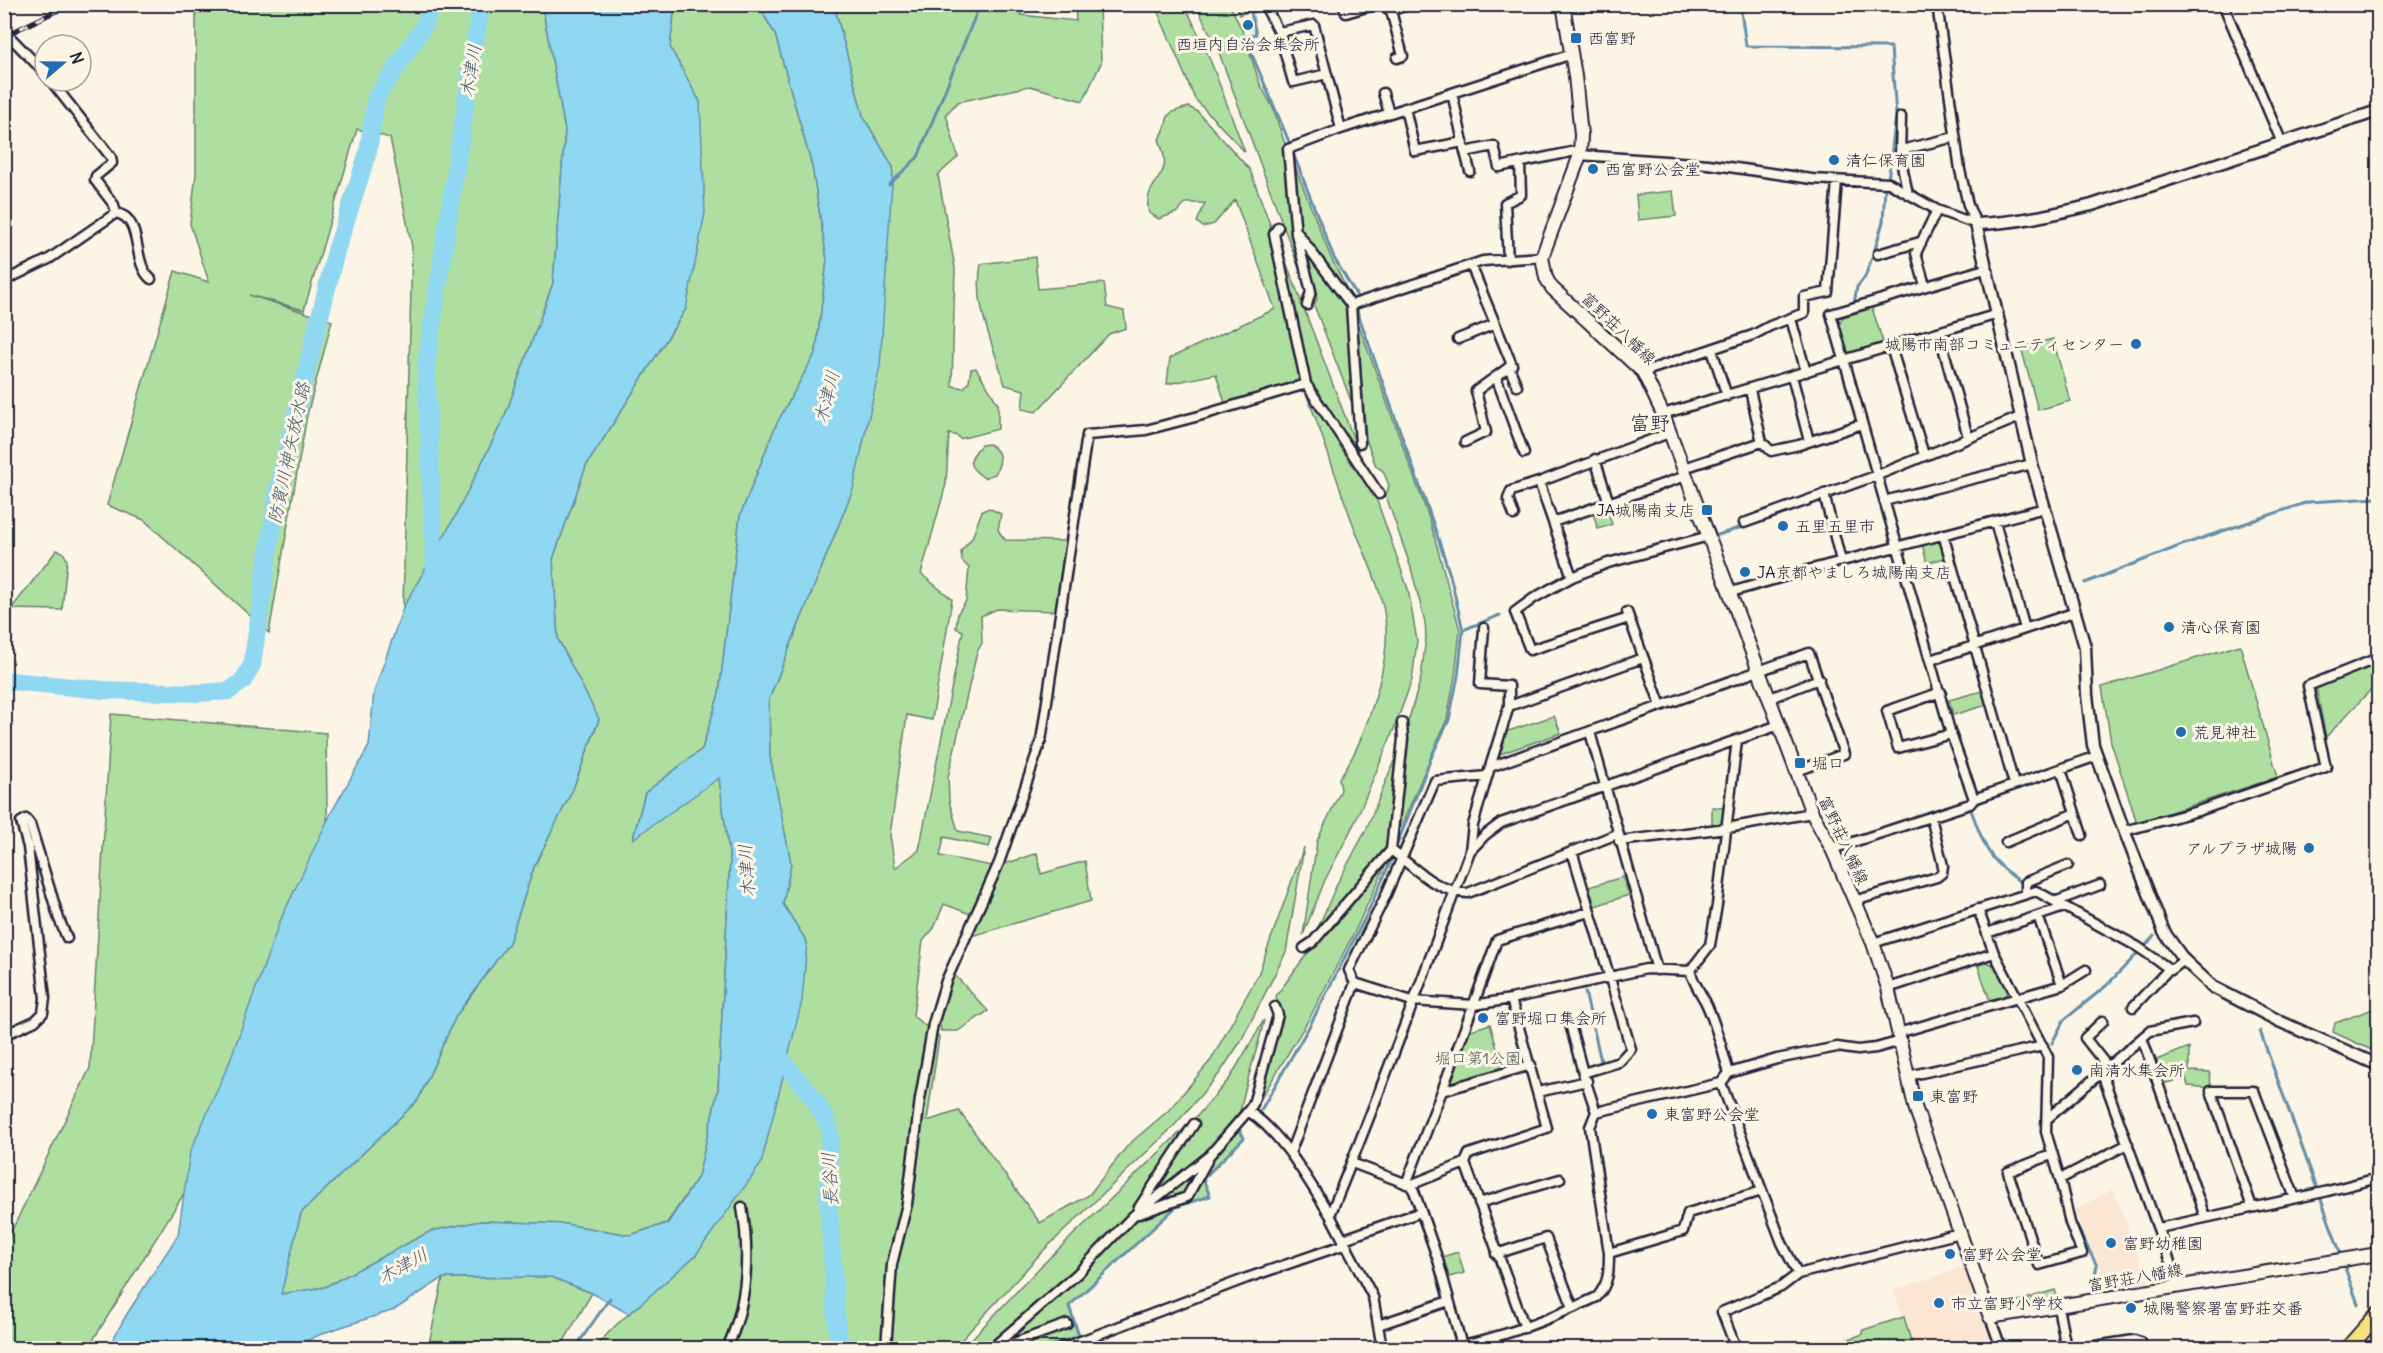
<svg xmlns="http://www.w3.org/2000/svg" width="2383" height="1353" font-family="Delius,'Klee One',sans-serif">
<rect width="100%" height="100%" fill="#fcf5e5"/>
<filter id="ink" filterUnits="userSpaceOnUse"><feTurbulence type="fractalNoise" baseFrequency=".0167" numOctaves="2"/><feDisplacementMap in="SourceGraphic" scale="12" xChannelSelector="R" yChannelSelector="G"/><feConvolveMatrix kernelMatrix="1 2 1 2 8 2 1 2 1" color-interpolation-filters="sRGB"/></filter>
<g filter="url(#ink)">
<path fill="#fbe6d4" d="M2113,1189L2150,1287L2106,1294L2100,1266L2073,1211Z
M1966,1266L1995,1348H1839L1845,1337L1862,1332L1861,1329L1902,1316L1894,1290Z"/>
<path fill="#afdfa0" stroke="#68806e" stroke-width="1.5" d="M196,5H542L565,130L553,283L505,416L456,515L403,608L412,247L390,138L357,129L304,310L249,295L332,321L307,415L269,633L144,520L107,505L175,271L209,282L190,224L196,174Z
M675,5H758L775,34L812,166L827,260L816,352L776,425L740,516L719,694L702,749L645,793L633,838L719,777L730,861L718,1090L698,1177L667,1223L630,1235L565,1224L481,1221L431,1231L325,1287L280,1294L301,1213L418,1100L456,1016L509,943L534,867L573,789L599,720L558,639L553,559L586,466L686,309L700,102L670,47Z
M834,5H1021V15L1076,21L1075,5H1099L1101,63L1083,101L1030,86L958,102L946,114L958,157L938,175L955,268L952,386L964,388L969,381L971,369L976,368L998,404V429L960,439L958,436L949,434L946,484L921,574L952,599L932,720L907,715L890,835L895,868L919,850L963,631L956,628L958,613L966,601L969,568L962,561L961,551L972,538L982,511L989,508L1001,514L998,530L1005,540L1068,541L1058,611L997,609L981,616L982,643L977,652L948,777L949,801L958,831L992,838L989,847L944,837L940,856L992,866L973,915L944,904L934,928L923,941L913,1016L939,1037L927,1121L959,1111L1040,1223L1089,1195L1128,1145L1169,1110L1211,1060L1258,975L1304,847L1286,952L1241,1041L1219,1074L1174,1126L1043,1251L954,1348H594L616,1325L696,1255L807,942L783,904L791,863L770,757L769,699L853,489L889,217L893,167L863,116Z
M1155,5H1185L1211,62L1245,152L1195,99Z
M1196,5H1230L1242,30L1260,84L1273,108L1286,147L1306,287L1218,50Z
M1235,5H1256L1258,8L1239,15Z
M1189,107L1198,112L1250,170L1272,230L1301,375L1299,381L1294,385L1226,406L1216,374L1167,384L1170,358L1275,309L1235,200L1214,224L1203,227L1197,222L1205,203H1185L1178,212L1159,219L1149,213C1144,194 1154,187 1162,172C1168,162 1162,149 1159,139C1175,118 1155,115 1189,107Z
M1294,164L1331,258L1351,297L1301,230Z
M1673,191L1676,216L1638,220L1636,195Z
M1280,246L1364,466L1309,384Z
M1303,246L1348,309L1355,411L1314,305L1317,299Z
M1035,257L1038,289L1104,283L1107,307L1124,311L1126,328L1109,334L1036,412L1022,409L1024,390L1005,385C994,345 973,307 981,264Z
M1872,308L1884,345L1852,355L1846,351L1839,324L1843,317Z
M1357,320L1430,521L1460,630L1455,676L1447,719L1395,841L1407,725L1421,678L1426,637L1425,622L1411,568L1386,496L1389,485L1383,471L1376,466L1366,439Z
M2053,339L2070,401L2038,410L2021,347Z
M1307,396L1375,495L1408,589L1417,641L1412,680L1394,729L1356,820L1325,880L1303,935L1317,841L1341,790L1339,778C1363,747 1389,667 1386,628C1384,592 1366,558 1353,524C1337,482 1324,438 1307,396Z
M989,444C1002,452 1002,461 995,474L984,478C966,465 967,462 981,445Z
M1607,508L1612,524L1598,529L1593,513Z
M1934,541L1941,543L1945,558L1927,563L1922,544Z
M57,550L63,552L67,560L62,610L11,609Z
M2240,645L2278,777L2137,823L2111,742L2102,687Z
M2378,664V682L2326,737L2316,687Z
M1986,690L1990,704L1953,715L1949,700Z
M111,714L326,733L329,960L88,1348H5L4,1247L90,1068Z
M1554,716L1561,733L1497,755L1505,732Z
M1398,751L1389,844L1317,930L1337,884L1366,830Z
M1712,807L1724,808V819L1720,825L1712,824Z
M1037,853L1041,874L1085,861L1091,901L968,937L1002,865Z
M1388,860L1355,931L1309,1019L1254,1110L1252,1102L1278,1004L1276,996L1309,951L1334,927Z
M1623,877L1629,895L1595,906L1589,887Z
M1987,962L1995,966L2008,990L2004,997L1990,1001L1978,966Z
M954,974L988,1011L958,1031H941C937,1013 942,988 954,974Z
M2378,1007V1053L2333,1032L2335,1023Z
M1264,1020C1256,1056 1242,1091 1237,1128L1244,1138L1203,1179L1210,1196L1176,1207L1069,1306L1079,1336L1044,1348H963L1040,1267L1199,1114L1230,1078Z
M1490,1024L1503,1070L1447,1086L1468,1031Z
M2189,1047V1071L2210,1072L2211,1088L2188,1086L2186,1078L2162,1084L2154,1061Z
M1458,1252L1464,1273L1449,1277L1442,1257Z
M551,1277L592,1293L560,1348H428L443,1278Z
M2055,1290L2059,1302L2010,1310L1998,1307Z
M1904,1317L1913,1348H1841L1847,1340L1863,1334V1330Z"/>
<path fill="#90d7f2" stroke="#648fa9" stroke-width="1.5" d="M542,5H675L670,47L700,102L705,213L686,309L586,466L553,559L558,639L599,719L573,789L534,867L509,943L456,1016L418,1100L301,1213L281,1294L325,1287L431,1231L481,1221L565,1224L630,1235L668,1223L698,1177L718,1090L730,861L719,778L633,839L645,793L702,749L719,694L740,516L776,425L816,352L827,260L812,166L775,34L758,5H834L863,116L893,167L880,366L853,489L769,699L770,757L791,863L783,904L807,942L802,1001L761,1164L696,1255L629,1314L592,1293L551,1277L443,1278L394,1310L326,1332L290,1348H108L127,1314L178,1235L190,1152L229,1063L280,921L331,813L369,746L374,692L403,608L456,515L505,416L553,283L565,130Z"/>
<g fill="none" stroke-linecap="round" stroke-linejoin="round">
<path stroke="#648fa9" stroke-width="3" d="M1740,4L1746,46L1891,47L1896,116L1888,180
M1586,5L1587,4
M1259,10L1251,13L1256,34L1245,37C1259,73 1275,107 1289,142
M1293,153L1334,258L1358,298
M889,185L918,157L980,4
M1854,304L1857,287L1865,277L1875,249L1883,222L1885,188
M1359,305L1357,311L1433,523L1450,575L1463,630L1458,676L1449,720L1433,753L1396,847
M1779,515L1797,509
M1718,535L1745,526
M2085,583L2182,545L2308,502L2378,498
M1463,630L1500,615
M1971,810C1985,847 1986,857 2019,881
M2144,947L2154,936
M1585,992L1601,1061
M2260,1031L2340,1252
M2052,1043L2064,1020L2106,986L2139,952
M1261,1110L1310,1025L1365,918L1393,856
M2076,1224L2097,1266L2095,1274
M2344,1265L2358,1304
M575,1348L610,1298
M1044,1348L1079,1336L1069,1306L1176,1207L1210,1196L1203,1179L1244,1138L1238,1127"/>
<path stroke="#90d7f2" stroke-width="18" d="M435,579L426,366L481,4
M4,682L10,681L103,690L198,693L229,691L243,681L252,665L278,487L336,251L368,152L376,98L424,26L431,4
M771,1046L815,1100L827,1122L830,1132L828,1198L838,1340L845,1348"/>
<path stroke="#d0cbc3" stroke-width="8" stroke-dasharray="8 4" stroke-linecap="butt" d="M4,30L12,39"/>
<defs>
<path id="minor" d="M1264,4L1279,32
M1343,4L1346,13L1377,4
M1381,4L1391,11L1409,4
M1937,4L1960,170L1968,205L1976,224
M2223,4L2282,143
M1391,11L1403,56L1397,58
M12,39L45,73
M1327,74L1293,82L1279,32L1314,25L1341,129
M51,81L111,157L112,163L96,176L95,180L114,205L116,213
M1383,93L1389,113
M1405,108L1415,151L1463,142L1452,93
M1901,117L1900,156L1908,194
M1464,148L1470,171
M1901,150L1955,137
M1465,152L1494,146L1499,167L1576,151
M1580,155L1708,164L1812,179L1889,183L1937,210L1976,224
M116,213C144,218 131,263 151,279
M1278,227L1274,234L1306,384L1379,494
M1296,231L1351,305L1360,443
M1878,254L1920,242
M1508,260L1505,203L1521,195L1520,163
M4,281L49,259L116,213
M1925,286L1916,253L1937,210
M1307,305L1311,291L1296,234L1288,149L1341,129L1572,54
M1351,305L1483,261L1542,257
M1791,319L1806,372
M1939,333L1968,437
M1458,339L1495,324
M1891,347L1924,455
M1712,350L1727,396
M1509,367L1517,386
M1643,372L1753,335L1770,326L1804,313V297L1828,292L1837,181
M1792,376L1809,441
M1496,377L1524,453
M1750,390L1762,442L1771,451L1799,445L1862,424
M1663,414L1998,314
M1669,433L1539,482L1572,577L1608,563L1709,536
M1465,442L1486,432L1476,391L1512,365L1471,265
M1595,459L1609,503
M1684,468L1762,442
M1824,494L1841,561
M1884,501L2032,464
M1514,515L1508,499L1511,491L1539,482
M1553,522L1686,476
M1995,522L2025,629
M1744,523L1878,475L2020,417
M1943,534L2014,784
M1572,577L1534,598L1515,612L1530,650L1629,618
M1731,592L1804,571L2045,508
M1627,612L1661,706
M1484,628L1480,684L1509,686V706L1490,767
M1931,660L2076,612
M1941,692L1887,711L1898,748L1951,734
M1770,698L1819,679
M1509,706L1643,658
M1590,732L1657,970
M2061,769L2082,835
M1974,799L1951,734L1831,314L1985,269
M2124,831L2198,811L2326,767L2308,686L2378,658
M1619,841L1727,828L1812,813
M2006,842L2075,813
M1832,849L1970,804L1974,799L2097,756
M1391,850L1403,739L1402,723
M1470,851L1473,825L1490,767L1809,653L1844,754L1797,771
M1572,851L1631,1049L1619,1062L1583,1073L1596,1112
M2026,893V882L2068,865
M1854,901L1937,877L1942,873L1943,866L1931,817
M2057,901L2100,885
M1978,909L1994,953L2048,1057L2046,1132L2060,1179L2070,1223L2082,1253L2039,1265L2008,1172L2051,1155
M2038,916L2062,985
M1987,933L2064,907
M1873,943L2036,891L2138,947L2171,970L2184,960
M1304,948L1313,942L1391,850C1415,868 1436,892 1468,893L1617,834
M1690,971C1694,983 1699,991 1705,1001C1716,1023 1722,1050 1729,1073
M1355,983L1412,1001L1474,1005L1511,999L1646,969L1690,971L1710,945L1717,905L1737,740
M1888,988L1994,953
M2133,1007L2169,969
M2103,1021L2085,1038L2107,1066
M1570,1024L1583,1073
M1898,1033L2062,985L2086,970
M4,1035L35,1021L43,1013L45,998L28,847L21,822L26,819L30,824L59,919L67,938
M2142,1038L2205,1217
M2101,1071L2179,1287
M1908,1076L2043,1046
M1721,1083L1782,1243L1798,1274
M1442,1091L1531,1065
M1538,1092L1587,1081
M1248,1111C1284,1135 1307,1179 1330,1215
M2048,1118L2150,1031L2193,1023
M1290,1153L1355,983L1349,970L1385,897L1435,781L1487,776
M1352,1163L1410,1185L1414,1191L1438,1260L1462,1346
M1465,1163L1469,1154L1547,1128L1511,999
M2060,1179L2128,1144
M1406,1184L1442,1091L1497,940L1589,912
M1410,1185L1465,1163L1525,1328
M1479,1203L1560,1179
M2252,1207L2211,1091H2254L2295,1198
M1138,1209L1194,1124
M1139,1214L1187,1197L1208,1159
M2159,1228L2324,1192L2378,1178
M1344,1239L1421,1212
M1609,1253L1683,1231L1688,1213L1762,1191
M1496,1254L1546,1238L1573,1308
M2058,1307L2066,1348
M1990,1317L2001,1348
M1378,1325L1449,1301
M727,1348C747,1305 750,1255 742,1207
M886,1348L892,1264L907,1204L920,1099L933,1024L946,981L999,863L1041,741L1087,435L1146,430L1199,416L1306,384
M992,1348L1077,1274L1133,1216L1209,1156L1248,1111L1253,1104L1278,1015L1275,1007
M1000,1348L1067,1324
M1062,1348L1247,1278L1346,1244
M1382,1348L1373,1297L1330,1215C1380,1095 1424,973 1470,851L1485,835L1501,823L1779,725
M1447,1348C1500,1339 1548,1320 1597,1297C1609,1283 1609,1271 1609,1253L1590,1127L1596,1112L1721,1083L1729,1073L1777,1059L1837,1047L1858,1050L1876,1048L1901,1041
M1736,1348L1722,1312L1781,1287L1798,1274L1960,1233
M1789,1348L1794,1347
M2082,1348L2134,1340L2140,1342L2142,1348"/>
<path id="tertiary" d="M2378,111L2092,205C2054,214 2016,223 1976,224L2032,464L2085,647L2087,695L2093,745L2122,825L2164,932L2184,960L2213,987L2281,1022L2378,1065"/>
<path id="secondary" d="M1563,4L1575,76L1581,135L1580,155L1542,257L1546,278L1552,288L1643,372L1663,414L1812,813L1832,849L1873,943L1888,988L1915,1107L1990,1317L2378,1254"/>
<path id="trunk" d="M2348,1348L2378,1314"/>
</defs>
<use href="#minor" stroke="#22223b" stroke-width="13"/>
<use href="#tertiary" stroke="#22223b" stroke-width="15"/>
<use href="#secondary" stroke="#22223b" stroke-width="16"/>
<use href="#trunk" stroke="#22223b" stroke-width="18"/>
<use href="#minor" stroke="#fcf5e5" stroke-width="8"/>
<use href="#tertiary" stroke="#fcf5e5" stroke-width="10"/>
<use href="#secondary" stroke="#fcf5e5" stroke-width="12"/>
<use href="#trunk" stroke="#fae180" stroke-width="14"/>
<defs>
<path id="rail" d="M4,36L71,4"/>
</defs>
<use href="#rail" stroke="#22223b" stroke-width="5"/>
<use href="#rail" stroke="#fcf5e5" stroke-width="3" stroke-dasharray="9" stroke-linecap="butt"/>
</g>
</g>
<g fill="#1f6fb2" stroke="#fcf5e5" stroke-width="2">
<circle cx="1248" cy="25" r="6"/>
<rect x="1570" y="32" width="12" height="12" rx="3"/>
<circle cx="1834" cy="160" r="6"/>
<circle cx="1593" cy="169" r="6"/>
<circle cx="2136" cy="344" r="6"/>
<rect x="1701" y="504" width="12" height="12" rx="3"/>
<circle cx="1783" cy="526" r="6"/>
<circle cx="1745" cy="572" r="6"/>
<circle cx="2169" cy="627" r="6"/>
<circle cx="2181" cy="732" r="6"/>
<rect x="1794" y="757" width="12" height="12" rx="3"/>
<circle cx="2309" cy="848" r="6"/>
<circle cx="1483" cy="1018" r="6"/>
<circle cx="2077" cy="1070" r="6"/>
<rect x="1912" y="1090" width="12" height="12" rx="3"/>
<circle cx="1652" cy="1114" r="6"/>
<circle cx="2111" cy="1243" r="6"/>
<circle cx="1950" cy="1254" r="6"/>
<circle cx="1939" cy="1303" r="6"/>
<circle cx="2131" cy="1308" r="6"/>
</g>
<g text-anchor="middle" stroke-width="6" stroke-linejoin="round" paint-order="stroke">
<g font-size="16" fill="#22223b" stroke="#fcf5e5" text-anchor="start">
<text x="1588" y="44">西富野</text>
<text x="1248" y="50" text-anchor="middle">西垣内自治会集会所</text>
<text x="1846" y="166">清仁保育園</text>
<text x="1605" y="175">西富野公会堂</text>
<text x="2124" y="350" text-anchor="end">城陽市南部コミュニティセンター</text>
<text x="1695" y="516" text-anchor="end">JA城陽南支店</text>
<text x="1795" y="532">五里五里市</text>
<text x="1757" y="578">JA京都やましろ城陽南支店</text>
<text x="2181" y="633">清心保育園</text>
<text x="2193" y="738">荒見神社</text>
<text x="1812" y="769">堀口</text>
<text x="2297" y="854" text-anchor="end">アルプラザ城陽</text>
<text x="1495" y="1024">富野堀口集会所</text>
<text x="2089" y="1076">南清水集会所</text>
<text x="1930" y="1102">東富野</text>
<text x="1664" y="1120">東富野公会堂</text>
<text x="2123" y="1249">富野幼稚園</text>
<text x="1962" y="1260">富野公会堂</text>
<text x="1951" y="1309">市立富野小学校</text>
<text x="2143" y="1314">城陽警察署富野荘交番</text>
</g>
<g font-size="16" fill="#22223b" stroke="#fcf5e5">
<text transform="translate(1619 328) rotate(44)" y="6">富野荘八幡線</text>
<text transform="translate(1844 840) rotate(65)" y="6">富野荘八幡線</text>
<text transform="translate(2135 1277) rotate(-10)" y="6">富野荘八幡線</text>
</g>
<g font-size="16" fill="#4c5b59" stroke="#fcf5e5">
<text x="1478" y="1064">堀口第1公園</text>
</g>
<g font-size="18" font-style="italic" fill="#435872" stroke="#fcf5e5">
<text transform="translate(471 71) rotate(-81)" y="6">木津川</text>
<text transform="translate(827 397) rotate(-76)" y="6">木津川</text>
<text transform="translate(289 453) rotate(-78)" y="6">防賀川神矢放水路</text>
<text transform="translate(747 871) rotate(-94)" y="6">木津川</text>
<text transform="translate(830 1179) rotate(-93)" y="6">長谷川</text>
<text transform="translate(403 1266) rotate(-29)" y="6">木津川</text>
</g>
<g font-size="20" fill="#22223b" stroke="#fcf5e5">
<text x="1650" y="430">富野</text>
</g>
</g>
<rect width="2383" height="1353" fill="none" stroke="#fcf5e5" stroke-width="24"/>
<rect x="12" y="12" width="2359" height="1329" fill="none" stroke="#22223b" stroke-width="2" filter="url(#ink)"/>
<g transform="translate(63 63) rotate(70)"><circle r="28" fill="#fcf5e5" stroke="#a5a1a1" stroke-width="1.5"/>
<path d="M0-4.5L10 22L0 15L-10 22Z" fill="#1f6fb2"/>
<text y="-9" font-size="16" font-weight="bold" text-anchor="middle" fill="#22223b">N</text>
</g>
</svg>
